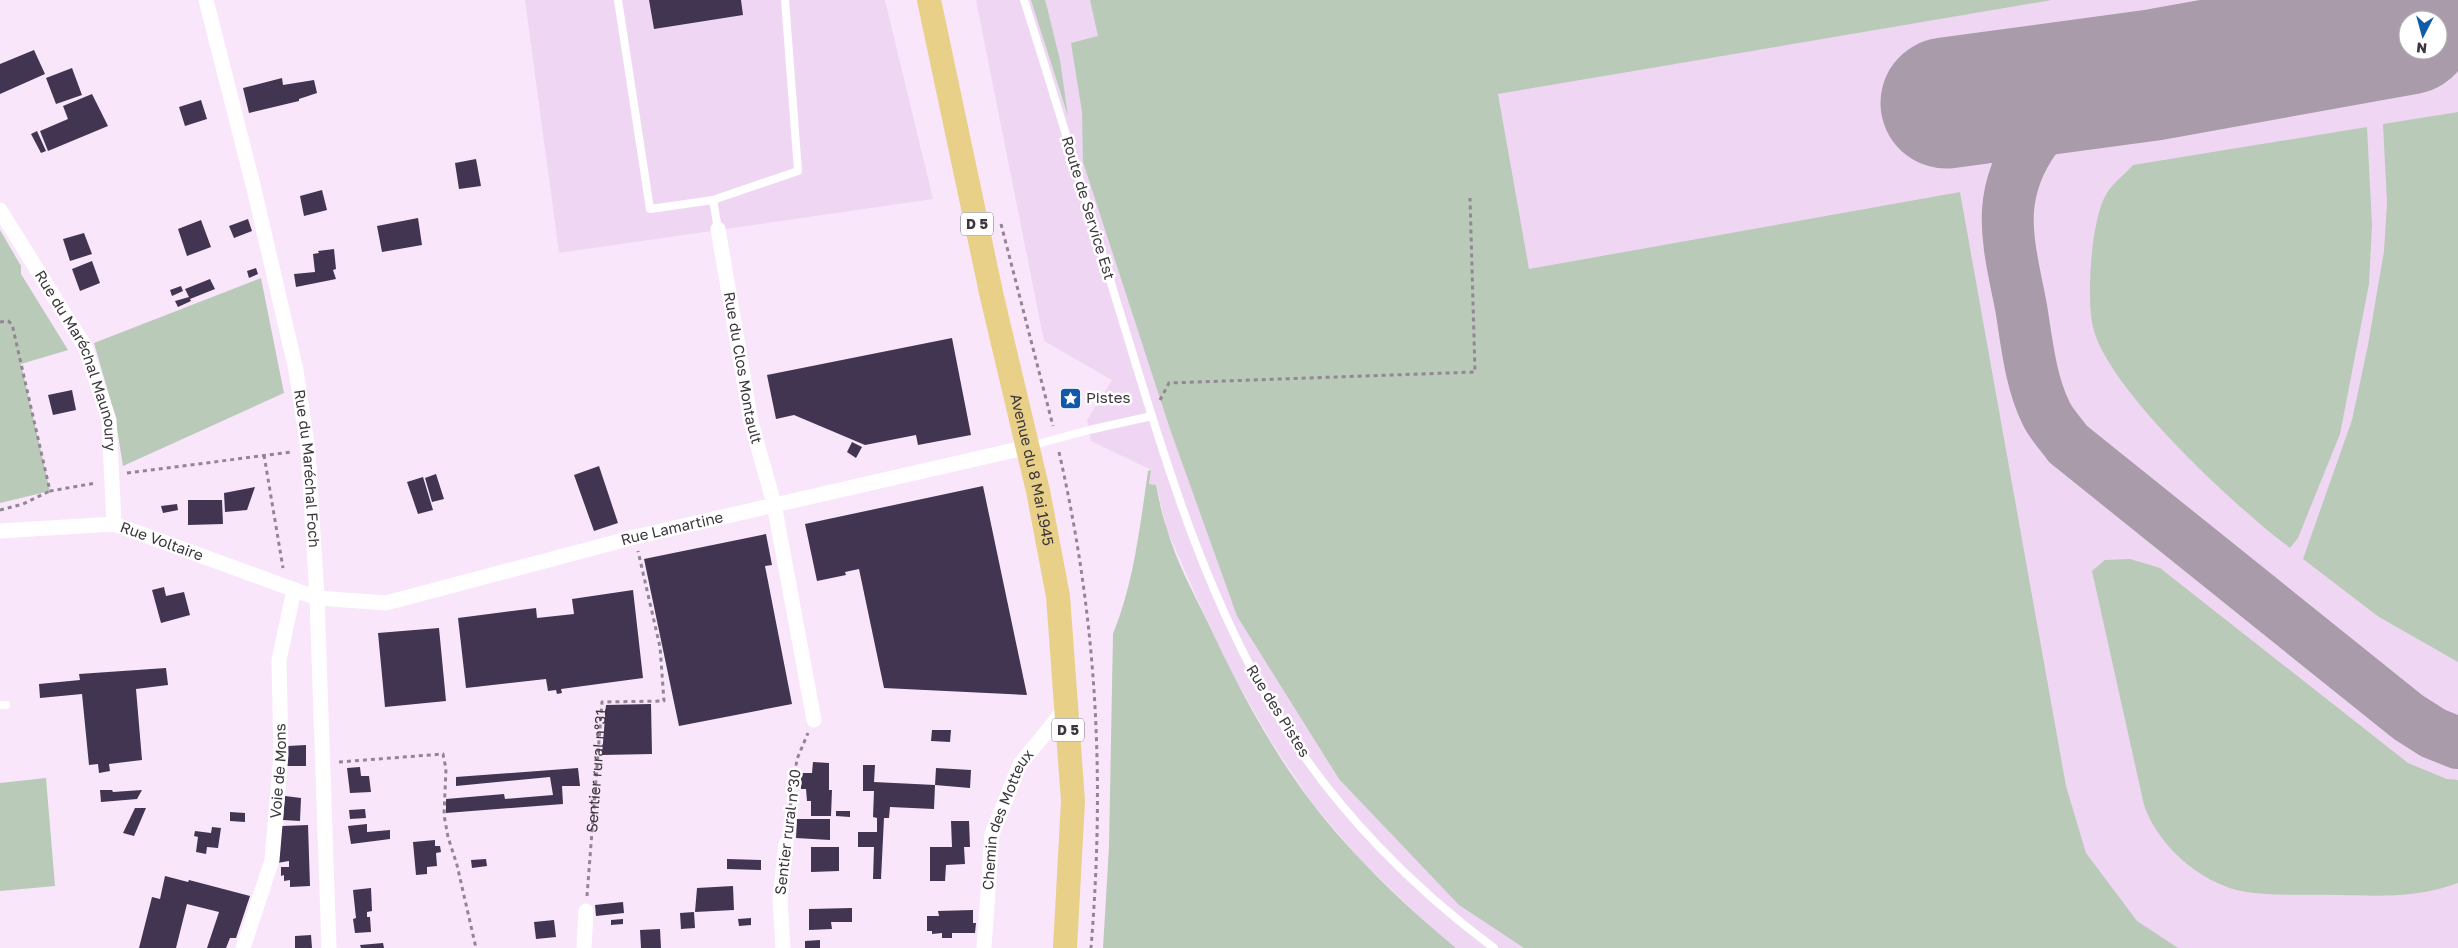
<svg xmlns="http://www.w3.org/2000/svg" width="2458" height="948" font-family="'Golos Text',sans-serif">
<rect width="100%" height="100%" fill="#f9e6fb"/>
<path fill="#efd7f3" fill-rule="evenodd" d="M525,0H885L933,199L559,253Z
M976,0H2458V948H1456L1429,926L1360,859L1312,803L1271,741L1224,659L1167,530L1156,485H1149L1151,470L1091,441L1087,420L1112,380L1044,341ZM2408,20H2438V50H2408Z"/>
<path fill="#b9cab8" d="M1031,0H1045L1046,3L1060,60L1068,116Z
M1090,0H2052L1498,94L1529,269L1960,192L2066,786L2086,853L2137,921L2178,948H1524L1459,905L1339,779L1237,616L1170,429L1083,162L1082,112L1071,43L1098,36Z
M2458,112V662L2379,617L2303,559L2352,420L2368,345L2384,251L2387,203L2383,124Z
M2367,127L2372,225L2369,284L2340,434L2298,538L2290,548C2238,509 2107,389 2093,327C2086,298 2091,218 2107,193C2113,183 2125,174 2133,165Z
M0,230L21,266V274L68,350L21,364L50,491L0,503Z
M261,278L284,393L123,466L115,416L94,343Z
M1151,470L1149,484L1156,485C1159,500 1162,515 1167,529C1176,561 1193,592 1208,623C1237,685 1270,748 1312,803C1353,856 1404,905 1456,948H1103L1109,847L1113,634C1134,582 1140,526 1148,471Z
M2130,559L2160,568L2408,763L2447,779L2458,780V883C2417,898 2381,896 2338,895C2310,894 2282,896 2254,893C2207,889 2159,849 2144,805L2092,571L2105,560Z
M46,778L55,886L0,891V783Z"/>
<g fill="none" stroke-linecap="round" stroke-linejoin="round">
<path stroke="#a99baa" stroke-width="52" d="M2153,75C2133,78 2113,81 2094,89C2048,111 2012,158 2008,210C2006,242 2015,275 2021,307C2027,343 2030,380 2046,413C2051,424 2061,434 2068,444L2408,717L2433,733L2458,743"/>
<path stroke="#a99baa" stroke-width="131" d="M1946,103L2153,75L2408,29"/>
</g>
<path fill="#413551" d="M649,0H741L743,15L654,29Z
M34,50L45,74L0,94V64Z
M72,68L82,95L56,104L46,78Z
M282,78L283,85L314,80L317,93L299,99V101L249,113L243,88Z
M92,94L108,126L48,151L40,131L68,119L63,106Z
M201,100L207,119L185,126L179,107Z
M37,131L46,151L41,153L31,134Z
M476,159L481,186L459,189L455,163Z
M322,190L327,210L304,216L300,196Z
M418,218L422,245L382,252L377,226Z
M248,219L252,231L234,238L229,226Z
M201,220L211,247L187,256L178,229Z
M84,233L92,254L70,261L63,239Z
M334,249L336,269L333,270L336,279L296,287L294,274L315,272L313,254L319,253L318,251Z
M92,261L100,283L80,291L72,269Z
M256,268L258,274L249,278L247,271Z
M210,279L215,289L190,299L191,301L178,307L175,301L189,297L185,289Z
M181,286L183,291L172,296L170,290Z
M952,338L971,435L918,445L916,435L865,445L794,415L776,419L767,375Z
M72,390L76,410L53,415L48,395Z
M852,442L862,447L856,458L847,452Z
M599,466L618,523L594,531L574,475Z
M436,474L444,499L432,502L425,478Z
M423,477L433,510L418,514L407,482Z
M983,486L1027,695L884,688L859,569L845,572L846,575L817,581L805,524Z
M255,487L247,510L225,512L224,493Z
M188,500H222L223,524L188,525Z
M177,504L178,510L163,513L161,506Z
M766,534L772,565L765,566L792,704L679,726L644,559Z
M164,587L166,596L184,592L190,615L161,623L152,590Z
M633,590L643,678L561,689L562,693L557,694L556,690L548,691L546,679L466,688L458,618L536,608L537,618L574,614L572,599Z
M439,628L446,701L385,707L378,633Z
M166,668L168,685L136,689L142,760L109,764L110,771L99,773L98,764L89,765L82,694L40,698L39,684L80,680L79,674Z
M651,704L652,754L602,755L606,705Z
M932,730H951L950,742L931,741Z
M306,745V766H287L288,746Z
M813,762L829,763V790H832L831,816H811V801H807L806,789H801V773H812Z
M863,765H875L874,782L935,785L936,768L971,770L970,788L935,785L934,809L890,807L889,818H884L881,879H873L874,847H858V832H877V818L873,817L874,791H863Z
M360,767L361,776H369L371,792L350,793L347,768Z
M578,768L580,786H562L563,804L446,813V799L504,794L505,799L553,795L550,777L456,786V777Z
M100,790H112L113,792L142,790L137,799L101,802Z
M285,796L301,798L300,821L283,820Z
M135,808H146L134,836L123,833Z
M365,809L366,818L350,819L349,810Z
M836,811H850V817L836,816Z
M230,812L245,813V822L230,821Z
M797,819H830V840L796,838Z
M951,821H969L970,847H964L965,864L946,865L945,881H930V847H952Z
M367,824V832L390,830V839L351,844L348,826Z
M308,825L310,886L290,887V880L284,881V875L281,876V867H289V861L277,863L282,826Z
M212,827L221,828L218,848L207,847L206,854L196,852L198,837L194,836L195,831L211,833Z
M435,840V846H440L441,852L436,853L437,866L427,867V874L416,875L413,842Z
M811,847H839V871L811,872Z
M486,859L487,866L472,868L471,860Z
M727,859L761,860V870L727,869Z
M165,876L188,882L189,880L250,896L236,938H230L226,948H207L219,912L187,904L176,948H139L152,897L160,899Z
M733,886L734,910L695,912L697,888Z
M371,888L372,911L367,912V917H370L371,932L355,933L353,919L356,918L353,890Z
M623,902L624,913L596,916L595,905Z
M852,908V922H831L832,929L809,930V909Z
M973,910V923H976L975,933H952V938H942V933L932,934V931H927V916H939L938,911Z
M694,912L695,928L681,929L680,913Z
M751,918V925L739,926L738,919Z
M623,919V924L611,925V920Z
M554,920L556,937L536,939L534,922Z
M660,929L661,948H641L640,930Z
M311,935L312,948H295V936Z
M820,940V948H805V941Z
M383,943L384,948H361L360,945Z"/>
<g fill="none" stroke-linecap="round" stroke-linejoin="round">
<g stroke="#928694" stroke-width="3" stroke-dasharray="4 4" stroke-linecap="butt">
<path d="M1001,224L1053,426"/>
<path d="M0,322L8,321L12,324L50,491L96,483"/>
<path d="M1160,400L1169,383L1475,372L1470,198"/>
<path d="M1059,452C1097,619 1105,777 1091,948"/>
<path d="M264,455L283,568"/>
<path d="M127,473L292,452"/>
<path d="M0,510L23,504L50,491"/>
<path d="M339,762L443,754L446,769L444,815L448,837L457,865L476,948"/>
<path d="M787,829L797,759L808,733"/>
<path id="s1" d="M587,896L602,702L664,701L660,647L638,551"/>
</g>
<path stroke="#fff" stroke-width="8" d="M618,0L650,209L713,200L798,171L785,0
M1024,0C1061,115 1095,232 1131,348C1170,478 1211,608 1283,724C1335,809 1414,889 1494,948
M713,200L718,229
M1030,446L1089,430L1152,416
M0,705H6"/>
<g stroke="#fff" stroke-width="15">
<path id="s2" d="M206,0L254,189L296,370L308,450L317,598L329,948"/>
<path id="s3" d="M0,210L85,347L109,420L114,524"/>
<path id="s4" d="M718,229L751,422L774,504L814,720"/>
<path id="s5" d="M0,531L114,524L317,598L386,603L635,537L1028,447"/>
<path id="s6" d="M243,948L272,860L281,754L279,660L294,590"/>
<path d="M584,948L586,911"/>
<path d="M783,948L780,898L786,844"/>
<path id="s7" d="M984,948L992,834L1020,764L1053,724L1066,705"/>
</g>
<path stroke="#e8d089" stroke-width="24" id="s8" d="M929,0L992,297L1038,491L1058,596L1073,801L1065,948"/>
</g>
<defs>
<symbol id="sight-square" viewBox="-11 -11 22 22"><rect x="-9" y="-9" width="18" height="18" rx="4" fill="#105aa9" stroke="#fff"/><path d="M0-6L1.8-2.2L6-1.7L2.9 1.2L3.7 5.4L0 3.3L-3.7 5.4L-2.9 1.2L-6-1.7L-1.8-2.2Z" fill="#fff"/></symbol>
</defs>
<g fill-rule="evenodd">
<use href="#sight-square" x="1058" y="386" width="25" height="25"/>
</g>
<g text-anchor="middle" stroke-width="5" stroke-linejoin="round" paint-order="stroke">
<g fill="#fff" stroke="#777278" stroke-width="1">
<rect x="961" y="212.5" width="32" height="23" rx="4"/>
<rect x="1052" y="718.5" width="32" height="23" rx="4"/>
</g>
<g font-size="14" font-weight="bold" fill="#3d363e">
<text x="977" y="229">D 5</text>
<text x="1068" y="735">D 5</text>
</g>
<g font-size="15" fill="#3d363e" stroke="#fff">
<text transform="translate(1088 208) rotate(73)" y="5">Route de Service Est</text>
<text dy="5" stroke="none"><textPath href="#s3" startOffset="171">Rue du Maréchal Maunoury</textPath></text>
<text dy="5" stroke="none"><textPath href="#s4" startOffset="141">Rue du Clos Montault</textPath></text>
<text dy="5" stroke="none"><textPath href="#s2" startOffset="480">Rue du Maréchal Foch</textPath></text>
<text dy="5" stroke="none"><textPath href="#s8" startOffset="481">Avenue du 8 Mai 1945</textPath></text>
<text dy="5" stroke="none"><textPath href="#s5" startOffset="695">Rue Lamartine</textPath></text>
<text dy="5" stroke="none"><textPath href="#s5" startOffset="165">Rue Voltaire</textPath></text>
<text transform="translate(1278 711) rotate(58)" y="5">Rue des Pistes</text>
<text dy="5" stroke="none"><textPath href="#s6" startOffset="182">Voie de Mons</textPath></text>
<text dy="5" stroke="none"><textPath href="#s1" startOffset="126">Sentier rural n°31</textPath></text>
<text dy="5" stroke="none"><textPath href="#s7" startOffset="132">Chemin des Motteux</textPath></text>
<text transform="translate(788 832) rotate(-83)" y="5">Sentier rural n°30</text>
</g>
<g font-size="15" fill="#3d363e" stroke="#fff" text-anchor="start">
<text x="1086" y="403">Pistes</text>
</g>
</g>
<g transform="translate(2423 35) rotate(186)"><circle r="24" fill="#ffffff" stroke="#b1afb2"/>
<path d="M0-4L9 19L0 12L-9 19Z" fill="#105aa9"/>
<text y="-8" font-size="14" font-weight="bold" text-anchor="middle" fill="#3d363e">N</text>
</g>
</svg>
